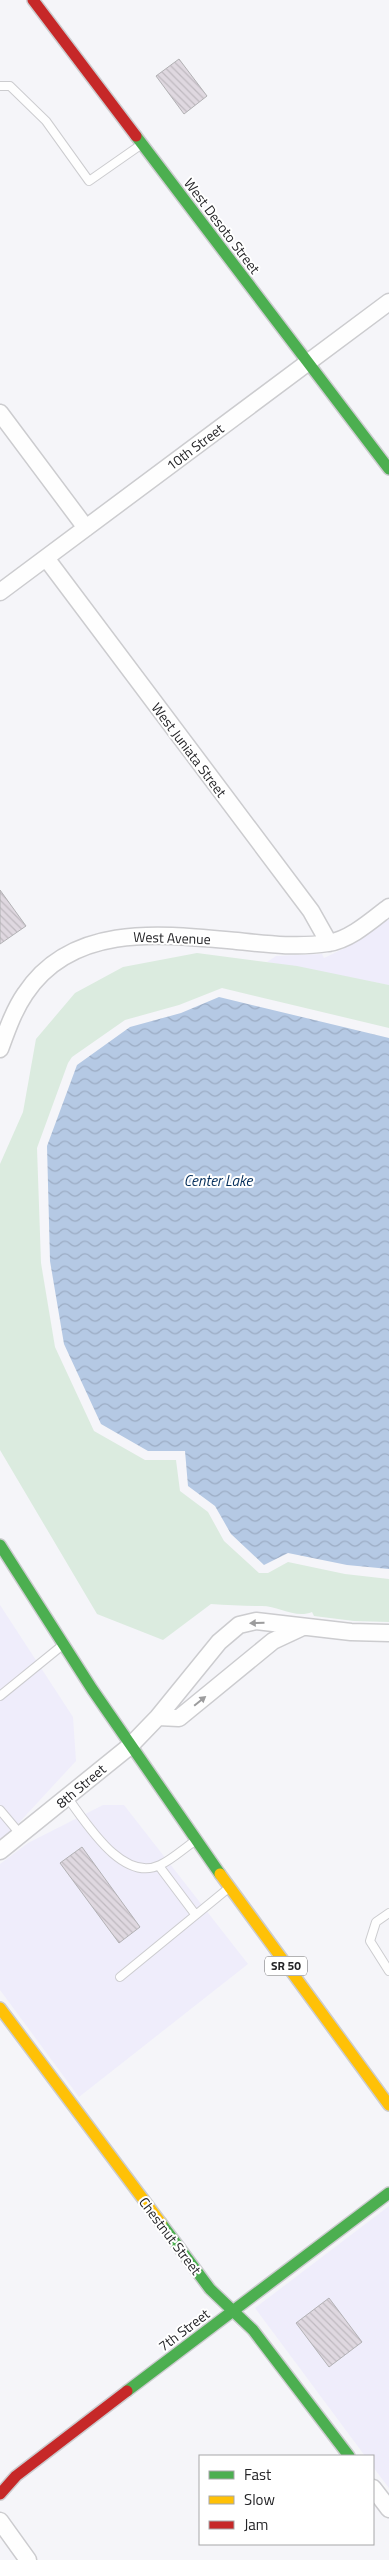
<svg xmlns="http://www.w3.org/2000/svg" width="389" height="2560" font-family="'Titillium Web',sans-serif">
<defs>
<pattern id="water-waves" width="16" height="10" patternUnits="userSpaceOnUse" patternTransform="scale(1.25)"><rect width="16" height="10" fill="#b5c9e4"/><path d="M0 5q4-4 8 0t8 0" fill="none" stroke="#9cacc4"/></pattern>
<pattern id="building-back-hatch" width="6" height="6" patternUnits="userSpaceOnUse" patternTransform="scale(1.25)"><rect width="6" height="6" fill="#dfd8e0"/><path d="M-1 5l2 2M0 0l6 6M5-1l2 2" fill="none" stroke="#bfb9c0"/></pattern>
</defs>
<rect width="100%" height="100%" fill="#f5f5f9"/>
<path fill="#efedfb" d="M389,919V985L267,962L276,956L322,954L324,958L349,946Z
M0,1605L73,1717L76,1761L15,1827L0,1839Z
M103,1805H124L248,1964L79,2097L0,1990V1864L28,1843Z
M389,2206V2488L373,2467V2456H365L255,2308Z"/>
<path fill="#dbebdf" d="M197,953L297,966L389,985V1028L222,988L179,1005L125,1020L72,1057L68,1063L37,1148L41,1263L55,1347L94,1431L145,1460H176L180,1491L208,1512L224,1541L259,1573H268L288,1562L345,1574L389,1579V1622L354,1621L314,1616L312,1612C296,1619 278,1606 262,1606C245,1606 228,1605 211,1604L163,1640L97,1614L0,1450V1164L23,1112L36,1039L75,993L123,967Z"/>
<path fill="url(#water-waves)" d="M219,997L389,1038V1569L347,1565L288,1553L264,1565L231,1534L215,1506L188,1486L185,1451H148L101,1424L64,1344L50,1261L47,1146L77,1065L130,1027L181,1013Z"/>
<path fill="url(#building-back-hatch)" stroke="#b2b1b4" d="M179,59L207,96L184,114L156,76Z
M0,890L26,926L0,944Z
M82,1847L140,1927L119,1943L60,1863Z
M329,2298L362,2342L329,2367L296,2323Z"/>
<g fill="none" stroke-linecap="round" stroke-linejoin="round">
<defs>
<path id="lane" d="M0,86H10L46,121L89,181L142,144
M0,1696L59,1648
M67,1797C86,1822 122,1883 160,1865C171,1860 182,1850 192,1843
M0,1810L21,1835
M159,1866L195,1914
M389,1913L376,1922L370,1941L389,1971
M120,1977L225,1891"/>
<path id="street" d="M0,413L86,528
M46,558L311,911L329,943
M0,592L389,302
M0,1049C7,1030 14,1010 25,994C72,922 163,934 237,941C266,944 298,948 328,943C350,940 372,920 389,907
M158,1717L179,1718L273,1641L303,1627
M0,1851L130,1746L158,1717L219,1642L239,1625L256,1621L351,1632L389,1633
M373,2488L389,2509
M0,2521L28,2560"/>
<path id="fast" d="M136,136L389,469
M0,1545L92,1689L220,1874
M161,2223L210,2289L253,2330L349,2456
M127,2391L389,2193"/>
<path id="slow" d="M220,1874L389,2105
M0,2008L161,2223"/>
<path id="jam" d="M33,0L136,136
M0,2494L16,2476L127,2391"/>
</defs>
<use href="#lane" stroke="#cccccf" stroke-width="10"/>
<use href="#street" stroke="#cccccf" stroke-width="19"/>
<use href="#fast" stroke="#cccccf" stroke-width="14"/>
<use href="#slow" stroke="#cccccf" stroke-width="14"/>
<use href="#jam" stroke="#cccccf" stroke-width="14"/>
<use href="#lane" stroke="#fefefe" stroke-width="8"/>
<use href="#street" stroke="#fefefe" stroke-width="16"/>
<use href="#fast" stroke="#4caf50" stroke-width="11"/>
<use href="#slow" stroke="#ffc107" stroke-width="11"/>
<use href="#jam" stroke="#c62828" stroke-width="11"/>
</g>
<defs><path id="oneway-solid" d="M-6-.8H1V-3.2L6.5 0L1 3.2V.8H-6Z" transform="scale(1.25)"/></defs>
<g fill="#9c9c9d">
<use href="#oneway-solid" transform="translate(257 1623) rotate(178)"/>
<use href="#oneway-solid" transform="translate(200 1701) rotate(-39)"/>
</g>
<g text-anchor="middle" stroke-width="4" stroke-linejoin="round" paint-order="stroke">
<rect fill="#fff" stroke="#666668" stroke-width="1" x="265" y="1956.5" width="42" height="19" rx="4"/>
<g font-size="12" font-weight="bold" fill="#242427">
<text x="286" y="1970">SR 50</text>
</g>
<g font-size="14" fill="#242427" stroke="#fff">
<text transform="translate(222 226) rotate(53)" y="5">West Desoto Street</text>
<text transform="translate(195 447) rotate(-37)" y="5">10th Street</text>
<text transform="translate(189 750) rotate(53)" y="5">West Juniata Street</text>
<text transform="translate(172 938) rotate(2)" y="5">West Avenue</text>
<text transform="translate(81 1786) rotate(-40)" y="5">8th Street</text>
<text transform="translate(170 2236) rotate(53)" y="5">Chestnut Street</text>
<text transform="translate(184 2330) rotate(-37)" y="5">7th Street</text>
</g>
<g font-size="15" font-style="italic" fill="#032d5a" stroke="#fff">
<text x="218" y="1186">Center Lake</text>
</g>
</g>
<rect x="199" y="2455" width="175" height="90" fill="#ffffff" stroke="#a7a7a9"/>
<rect x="209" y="2471" width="25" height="8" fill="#4caf50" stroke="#a7a7a9"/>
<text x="244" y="2480" font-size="15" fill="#242427">Fast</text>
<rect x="209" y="2496" width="25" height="8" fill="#ffc107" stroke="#a7a7a9"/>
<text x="244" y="2505" font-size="15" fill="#242427">Slow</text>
<rect x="209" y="2521" width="25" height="8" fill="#c62828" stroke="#a7a7a9"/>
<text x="244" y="2530" font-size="15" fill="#242427">Jam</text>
</svg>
